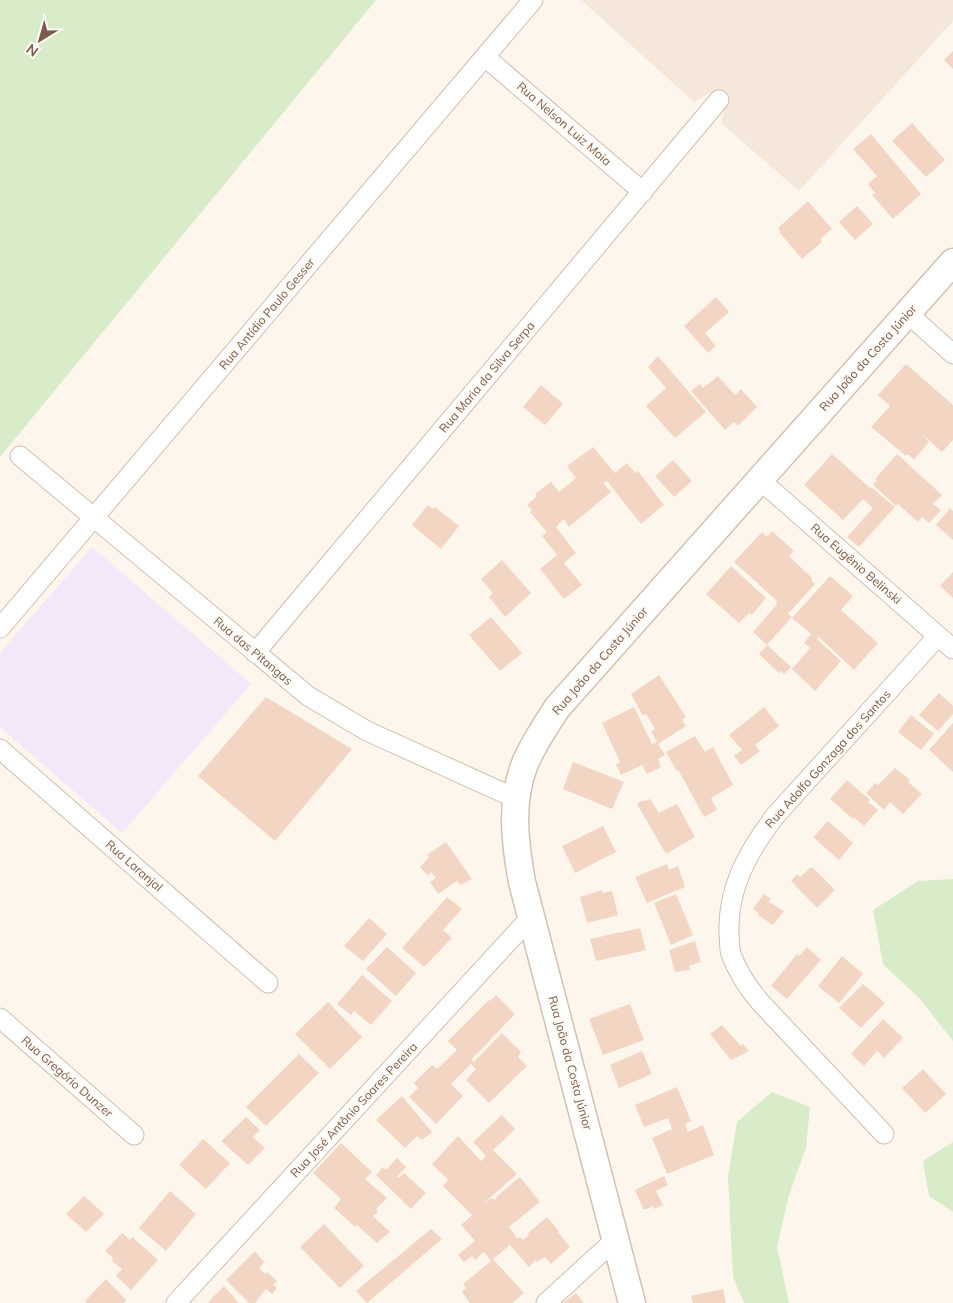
<svg xmlns="http://www.w3.org/2000/svg" width="953" height="1303" font-family="Mulish,sans-serif">
<rect width="100%" height="100%" fill="#fdf6ec"/>
<path fill="#f5e8da" d="M581,0H953V21L799,191L721,123L726,105L710,93L694,102Z"/>
<path fill="#f3e8fa" d="M92,547L251,684L122,833L0,727V653Z"/>
<path fill="#d8ecc9" d="M0,0H376L0,457Z
M953,879V1041L920,999L883,964L873,910L918,881Z
M772,1092L810,1107L806,1148L789,1195L777,1247L789,1303H744L733,1277L728,1176L737,1122Z
M953,1142V1212L929,1196L923,1161Z"/>
<path fill="#f3d5c3" d="M953,51V69L944,60Z
M912,123L945,160L926,177L892,141Z
M871,134L921,194L893,219L872,195L875,193L868,184L877,176L853,149Z
M808,201L832,229L820,239L822,242L802,259L779,232L780,231L778,228Z
M857,206L873,224L855,240L839,222Z
M716,297L729,312L705,333L716,346L708,353L684,326Z
M658,356L706,412L675,438L646,406L666,388L648,367Z
M906,364L953,405V440L942,452L921,433L929,442L914,460L908,454L906,456L871,427L890,406L878,395Z
M718,376L735,395L741,389L757,407L738,426L734,422L725,430L691,391L700,384L703,388Z
M541,385L563,404L545,425L523,407Z
M593,447L615,473L627,463L635,473L638,471L664,505L641,524L607,481L603,483L611,492L569,527L564,519L556,527L576,553L564,563L582,585L564,599L540,569L557,555L542,536L547,532L530,512L532,510L527,505L537,496L535,494L551,482L559,492L576,478L567,466Z
M832,454L870,488L871,487L895,507L859,547L847,537L873,508L863,499L843,520L804,485Z
M897,454L942,495L933,504L941,510L929,523L922,517L918,522L898,504L896,506L873,485L877,480L875,479Z
M673,460L692,481L674,497L655,476Z
M428,505L433,509L435,507L459,526L441,549L412,525Z
M950,508L953,511V540L936,525Z
M772,531L794,551L789,556L812,578L811,580L815,584L788,614L792,617L767,645L753,632L777,604L776,603L777,601L734,562L762,532L767,537Z
M502,560L531,593L505,617L489,597L493,593L481,579Z
M731,566L766,598L752,615L749,613L739,623L706,594Z
M953,572V598L940,586Z
M830,576L853,596L841,610L878,643L854,670L819,637L817,639L841,661L815,691L792,669L810,648L804,643L811,634L792,618Z
M491,617L522,653L500,671L469,635Z
M767,645L791,667L784,674L781,671L779,673L759,654Z
M659,675L686,717L682,720L686,726L658,744L665,755L658,759L661,767L647,774L642,765L621,775L616,764L620,762L602,723L634,707L652,744L657,742L651,731L655,729L646,714L643,716L631,694Z
M939,693L953,706V714L938,731L919,715Z
M266,697L352,749L275,841L198,776Z
M764,707L779,726L755,745L760,751L741,765L734,756L742,750L729,735Z
M911,715L934,734L921,750L898,732Z
M953,723V772L929,750Z
M695,736L705,752L713,747L733,785L711,798L717,810L704,817L679,771H677L666,752Z
M573,762L624,782L612,809L563,789Z
M895,768L910,780L908,782L922,794L903,814L890,802L884,810L866,793L875,783L878,785Z
M847,780L870,800L868,802L878,810L864,826L855,818L853,819L830,799Z
M650,799L659,813L677,804L695,837L666,854L637,804L644,800L645,801Z
M828,821L853,843L839,860L813,837Z
M603,826L616,852L575,873L562,846Z
M446,842L472,879L460,885L457,881L438,894L430,882L436,878L431,872L428,876L420,867L429,857L427,855Z
M667,864L669,870L678,866L685,887L647,903L635,877Z
M811,867L815,870L835,890L817,908L791,881L797,874L800,877Z
M602,890V893L612,891L618,915L587,923L580,897Z
M676,894L693,935L671,945L654,903Z
M764,894L771,899L769,902L784,911L773,925L758,915L759,913L753,909Z
M447,897L462,909L443,930L452,938L424,967L402,948Z
M369,918L387,934L363,961L344,946Z
M640,928L646,950L596,961L590,939Z
M695,941L701,962L689,966L690,970L675,972L669,950Z
M387,947L416,973L396,996L366,969Z
M807,947L821,960L787,999L771,986L797,954L799,956Z
M842,956L863,974L839,1003L818,986Z
M362,975L392,1001L371,1025L354,1011L351,1015L337,1004Z
M863,984L885,1003L861,1028L839,1008Z
M496,995L515,1014L471,1060L474,1062L502,1033L521,1052L518,1057L527,1066L489,1103L466,1080L476,1069L471,1064L451,1084L463,1096L436,1124L409,1097L418,1088L414,1083L432,1065L437,1069L457,1050L448,1041L489,1000L490,1001Z
M328,1002L362,1037L330,1069L295,1034Z
M630,1004L644,1040L603,1055L589,1019Z
M883,1019L903,1038L884,1058L877,1051L864,1066L851,1054Z
M722,1025L741,1046L743,1044L749,1051L731,1060L710,1034Z
M642,1051L652,1074L619,1088L610,1065Z
M299,1054L319,1073L266,1126L246,1107Z
M923,1069L946,1094L925,1113L902,1088Z
M677,1087L691,1121L685,1124L688,1132L703,1125L714,1155L667,1174L652,1138L672,1129L668,1118L644,1127L635,1105Z
M402,1096L432,1132L422,1140L417,1136L405,1148L376,1120Z
M502,1115L515,1129L493,1150L517,1174L484,1203L492,1198L494,1200L497,1198L496,1197L520,1177L540,1202L509,1227L518,1239L520,1237L523,1240L529,1235L528,1233L547,1217L559,1231L558,1232L570,1247L551,1264L545,1257L537,1262L536,1260L529,1267L510,1245L493,1259L524,1293L512,1303H470L462,1292L466,1288L463,1284L491,1261L484,1252L475,1260L472,1256L464,1262L458,1255L475,1241L461,1225L472,1215L443,1186L448,1180L432,1164L458,1136L481,1161L486,1156L473,1142Z
M246,1117L260,1130L253,1137L265,1148L248,1165L221,1141Z
M203,1139L230,1163L206,1189L179,1165Z
M341,1143L372,1172L365,1179L387,1198L376,1209L378,1212L373,1216L390,1232L377,1243L357,1225L355,1227L334,1208L341,1199L313,1173Z
M397,1158L406,1167L397,1177L399,1178L404,1173L426,1193L411,1209L376,1175L383,1167L386,1170Z
M664,1176L668,1185L656,1191L663,1205L654,1209L653,1206L644,1210L635,1190Z
M170,1191L196,1214L166,1251L139,1228Z
M84,1196L104,1214L86,1232L66,1214Z
M324,1224L364,1266L340,1288L300,1247Z
M431,1229L442,1239L367,1303L356,1291Z
M122,1233L130,1240L132,1237L158,1260L131,1290L116,1276L122,1269L112,1261L113,1258L105,1251Z
M255,1251L264,1262L259,1268L265,1274L267,1272L277,1281L273,1285L277,1288L272,1294L266,1289L255,1303H249L226,1280Z
M106,1279L126,1300L123,1303H87L85,1301Z
M224,1286L239,1303H207Z
M723,1289L726,1303H693L691,1296Z
M576,1293L584,1303H563Z"/>
<g fill="none" stroke-linecap="round" stroke-linejoin="round">
<defs>
<path id="minor" d="M485,57L643,192
M907,313L953,354
M20,456L308,696L367,731L517,799
M760,480L953,649
M0,628L533,0
M255,653L719,100
M0,749L268,983
M0,1018L134,1135
M884,1134L761,1003C748,988 738,973 731,954C729,948 730,941 729,935C727,888 748,852 775,816L938,636
M176,1303L531,917
M546,1303L616,1239"/>
<path id="secondary" d="M632,1303L522,882C515,843 510,804 524,766C532,745 545,727 557,708L953,262"/>
</defs>
<use href="#minor" stroke="#d1beb0" stroke-width="21"/>
<use href="#secondary" stroke="#d6c0b0" stroke-width="29"/>
<use href="#minor" stroke="#fff" stroke-width="19"/>
<use href="#secondary" stroke="#fff" stroke-width="26"/>
</g>
<g text-anchor="middle" stroke-width="4.5" stroke-linejoin="round" paint-order="stroke">
<g font-size="12" fill="#7a5c4d" stroke="#fffaf3">
<text transform="translate(564 124) rotate(41)" y="4">Rua Nelson Luiz Maia</text>
<text transform="translate(267 314) rotate(-50)" y="4">Rua Antídio Paulo Gesser</text>
<text transform="translate(868 358) rotate(-48)" y="4">Rua João da Costa Júnior</text>
<text transform="translate(487 377) rotate(-50)" y="4">Rua Maria da Silva Serpa</text>
<text transform="translate(856 564) rotate(41)" y="4">Rua Eugênio Belinski</text>
<text transform="translate(253 651) rotate(40)" y="4">Rua das Pitangas</text>
<text transform="translate(600 661) rotate(-49)" y="4">Rua João da Costa Júnior</text>
<text transform="translate(828 759) rotate(-48)" y="4">Rua Adolfo Gonzaga dos Santos</text>
<text transform="translate(134 866) rotate(41)" y="4">Rua Laranjal</text>
<text transform="translate(570 1063) rotate(75)" y="4">Rua João da Costa Júnior</text>
<text transform="translate(67 1077) rotate(41)" y="4">Rua Gregório Dunzer</text>
<text transform="translate(354 1110) rotate(-47)" y="4">Rua José Antônio Soares Pereira</text>
</g>
</g>
<g transform="translate(40 40) rotate(217)" stroke="#fffaf3" stroke-width="4" paint-order="stroke">
<path d="M0-4L9 19L0 12L-9 19Z" fill="#7a5c4d"/>
<text y="-8" font-size="14" font-weight="bold" text-anchor="middle" fill="#7a5c4d">N</text>
</g>
</svg>
